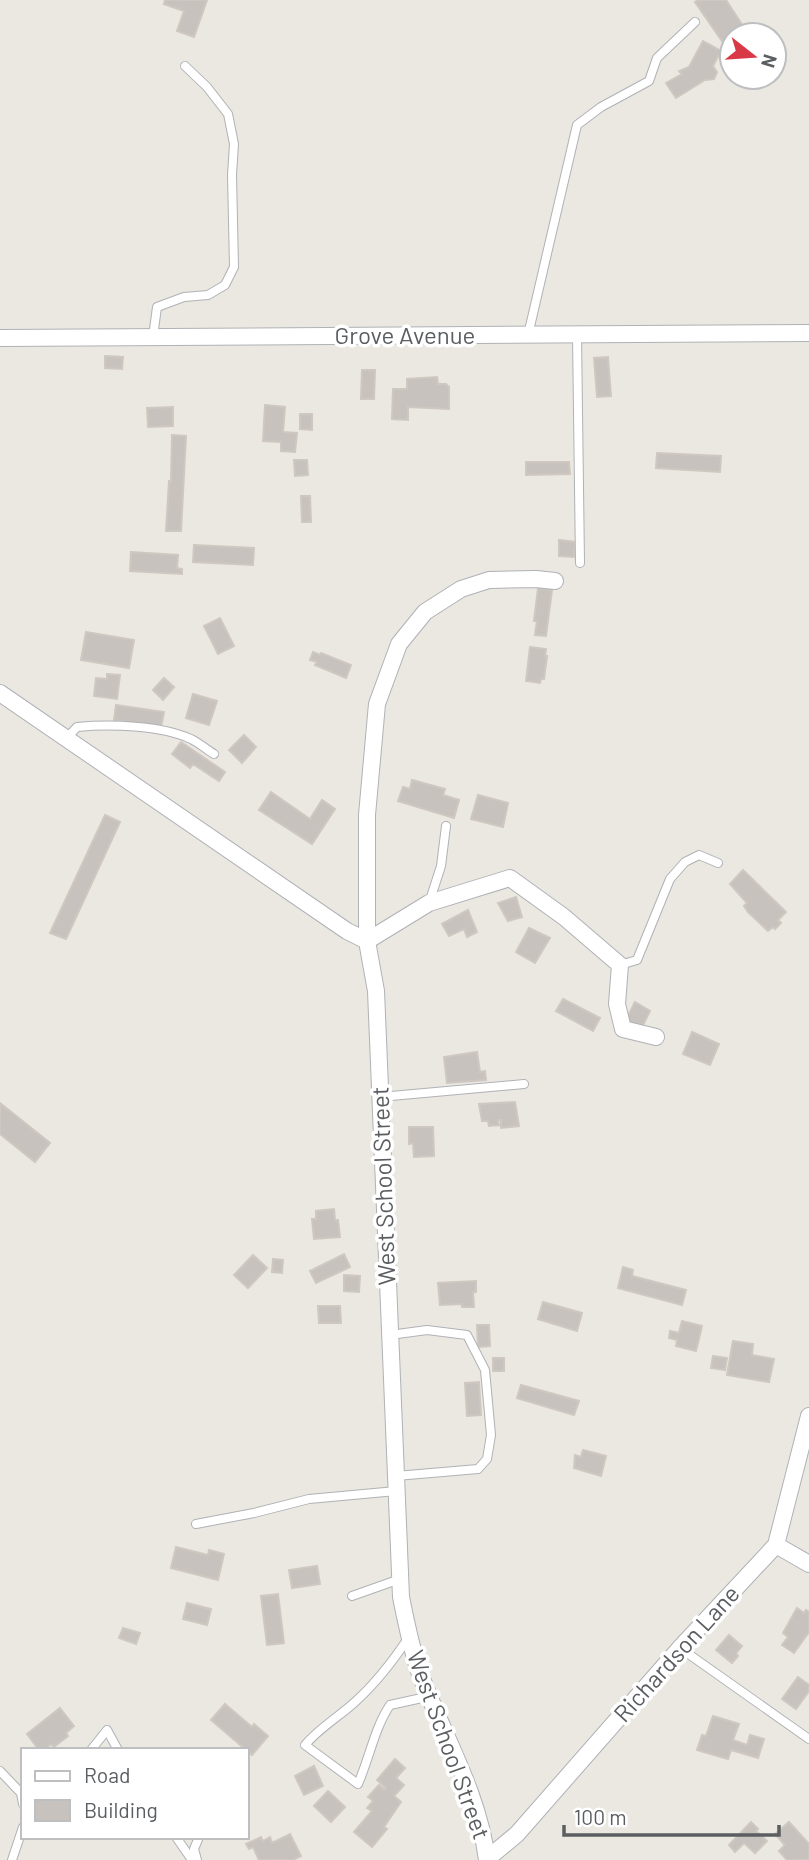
<svg xmlns="http://www.w3.org/2000/svg" width="809" height="1860" font-family="Barlow,sans-serif">
<rect width="100%" height="100%" fill="#ebe7e1"/>
<path fill="#c7c2bd" stroke="#cfc8c0" stroke-width="2" d="M165,0H207L194,37L177,31L184,11L164,4Z
M698,0H726L743,26L722,41L695,2Z
M703,41L721,51L713,66L717,72L714,79L705,80L676,98L666,83L682,74L679,71L689,67Z
M105,356L123,357L122,369L105,368Z
M608,357L611,396L597,397L594,358Z
M362,370H375L374,399H361Z
M437,377L438,384H446L449,387V409L408,407V420L392,419L393,389H407V379Z
M265,405L285,407L283,432L297,433L295,452L281,451V442L263,441Z
M173,407V426L148,427L147,408Z
M300,414H312V430L300,429Z
M172,435L186,436L181,531H166L169,481H171Z
M657,453L721,456L720,472L656,468Z
M294,460H307L308,475L295,476Z
M526,462H569L570,474L526,475Z
M301,496H310L311,522H302Z
M559,540L575,542L574,557L559,556Z
M194,545L254,548L253,565L193,562Z
M131,552L178,555L177,568L182,569V574L130,571Z
M538,588L552,590L546,636L535,635L537,621H534Z
M220,618L234,646L218,654L204,626Z
M86,632L134,640L129,668L81,660Z
M530,647L546,649L545,656H547L544,679H541L540,683L526,681Z
M313,652L320,655L321,653L351,665L346,678L315,665L317,662L310,660Z
M107,674L120,675L117,699L94,696L96,678L107,679Z
M164,678L174,687L163,700L153,690Z
M193,694L217,701L209,725L186,718Z
M116,705L164,712L161,727L114,720Z
M244,735L256,747L242,763L229,750Z
M181,742L225,772L219,781L193,764L190,768L172,754Z
M412,780L445,789L443,795L459,800L454,818L398,801L403,787L410,789Z
M271,792L310,819L322,800L335,809L312,844L259,810Z
M478,795L508,803L503,827L471,819Z
M105,815L120,822L66,939L50,933Z
M743,870L786,912L778,920L781,923L775,929L773,927L768,931L748,912L744,906L747,903L730,884Z
M516,897L522,917L508,921L498,903Z
M468,910L477,932L467,937L464,929L449,936L442,924Z
M529,928L550,938L535,963L516,952Z
M563,999L600,1018L593,1031L556,1011Z
M635,1002L650,1011L641,1029L626,1020Z
M692,1032L719,1044L710,1065L683,1054Z
M477,1052L480,1072L485,1071L486,1080L447,1083L444,1057Z
M515,1102L519,1126L501,1128V1120H498L499,1125L489,1126L488,1121H482L479,1104Z
M0,1103L50,1143L35,1162L0,1134Z
M409,1127H433L434,1156L414,1157L413,1143L409,1144Z
M334,1209L335,1220H338L340,1237L314,1239L312,1219H316V1211Z
M344,1254L350,1267L316,1283L310,1271Z
M253,1255L267,1268L248,1288L234,1275Z
M273,1259L283,1260L282,1273L272,1272Z
M623,1267L633,1270L632,1276L686,1290L682,1305L618,1288Z
M344,1275L360,1276L359,1292L344,1291Z
M476,1281V1292H473L474,1307H462V1304L440,1305L438,1283Z
M543,1302L582,1313L577,1331L538,1319Z
M318,1306H340L341,1323H319Z
M682,1321L702,1326L696,1351L676,1346L677,1340L669,1338L670,1331L679,1333Z
M477,1325H489L490,1346L478,1347Z
M733,1341L753,1344L752,1355L774,1359L769,1382L727,1375Z
M713,1356L727,1358L725,1370L711,1368Z
M493,1358H504V1371H493Z
M479,1382L481,1415L467,1416L465,1383Z
M521,1385L579,1401L574,1415L517,1398Z
M583,1450L606,1456L601,1476L574,1468L575,1455L581,1457Z
M176,1547L208,1555L209,1550L224,1554L218,1580L171,1568Z
M317,1566L320,1584L292,1588L289,1570Z
M278,1594L284,1643L267,1645L261,1596Z
M187,1603L211,1609L207,1625L183,1619Z
M797,1608L804,1613L806,1610L809,1612V1632L794,1653L782,1645L788,1637L783,1633Z
M123,1628L140,1633L136,1644L119,1638Z
M729,1635L742,1646L736,1653L738,1656L732,1663L716,1650Z
M798,1677L809,1685V1691L796,1709L782,1699Z
M225,1704L252,1727L254,1724L268,1736L252,1755L211,1720Z
M60,1708L74,1726L66,1733L68,1736L54,1747L51,1744L44,1750H39L27,1734Z
M713,1716L739,1724L733,1740L747,1745L750,1735L764,1739L758,1758L731,1750L728,1759L697,1750L702,1735L706,1736Z
M395,1759L405,1768L396,1778L404,1785L394,1796L401,1802L384,1827L387,1829L372,1847L354,1832L372,1811L367,1808L373,1801L368,1797L379,1785L385,1790L386,1788L377,1780Z
M314,1766L323,1786L304,1795L295,1776Z
M328,1791L345,1807L331,1822L314,1806Z
M751,1822L758,1829L756,1831L767,1841L755,1853L744,1843L735,1852L729,1845Z
M789,1822L809,1844V1860H787L779,1851L785,1845L775,1834Z
M290,1834L301,1856L293,1860H259L253,1847L249,1849L246,1844L261,1837L263,1841L270,1837L272,1843Z"/>
<g fill="none" stroke-linecap="round" stroke-linejoin="round">
<defs>
<path id="lane" d="M528,335L577,125L601,107L649,81L657,58L695,22
M577,335L580,563
M153,337L157,307L184,297L208,295L225,285L234,267L232,175L234,144L228,114L207,87L185,66
M66,739L77,727C110,724 160,725 191,739C199,743 206,749 214,754
M429,903L441,866L446,826
M620,965L637,960L670,879L685,862L699,855L718,863
M380,1097L524,1084
M390,1335L427,1330L467,1335L485,1370L491,1435L487,1459L478,1469L396,1476
M196,1524L254,1513L309,1499L396,1491
M352,1596L400,1579
M409,1637C393,1661 377,1682 356,1701C339,1717 320,1727 305,1745L358,1784C369,1759 375,1727 390,1705L431,1696
M680,1648L809,1739
M91,1750L107,1730L118,1750
M0,1771L21,1793L23,1804
M176,1837L192,1860
M12,1860L23,1827
M197,1860L194,1849L199,1837"/>
<path id="street" d="M0,338L809,333
M0,693L347,931L367,941
M367,941L429,903L510,878L564,917L620,965L617,1004L623,1029L656,1037
M776,1545L809,1564
M487,1859L517,1834L680,1648L776,1545L809,1416
M487,1860C479,1793 442,1733 419,1671C411,1647 406,1622 401,1597L376,991L367,941V815L377,704L399,644L425,612L461,589L489,580L536,579L555,581"/>
</defs>
<use href="#lane" stroke="#afb2b6" stroke-width="10"/>
<use href="#street" stroke="#afb2b6" stroke-width="18"/>
<use href="#lane" stroke="#fff" stroke-width="8"/>
<use href="#street" stroke="#fff" stroke-width="16"/>
</g>
<g text-anchor="middle" stroke-width="7" stroke-linejoin="round" paint-order="stroke">
<g font-size="24" fill="#5a5e61" stroke="#fff">
<text x="405" y="344">Grove Avenue</text>
<text transform="translate(384 1186) rotate(-92)" y="8">West School Street</text>
<text transform="translate(677 1654) rotate(-48)" y="8">Richardson Lane</text>
<text transform="translate(448 1745) rotate(70)" y="8">West School Street</text>
</g>
</g>
<rect x="21" y="1748" width="228" height="91" fill="#ffffff" stroke="#bdbfc0" stroke-width="2"/>
<rect x="35" y="1771" width="35" height="10" fill="#ffffff" stroke="#bdbfc0" stroke-width="2"/>
<text x="84" y="1783" font-size="21" fill="#5a5e61">Road</text>
<rect x="35" y="1800" width="35" height="21" fill="#c7c2bd" stroke="#bdbfc0" stroke-width="2"/>
<text x="84" y="1818" font-size="21" fill="#5a5e61">Building</text>
<g transform="translate(753 56) rotate(107)"><circle r="33" fill="#ffffff" stroke="#bdbfc0" stroke-width="2"/>
<path d="M0-5L12 26L0 18L-12 26Z" fill="#d93946"/>
<text y="-10" font-size="19" font-weight="bold" text-anchor="middle" fill="#5a5e61">N</text>
</g>
<path d="M564 1825v10h215v-10" fill="none" stroke="#5a5e61" stroke-width="3.5"/>
<text x="574" y="1825" font-size="21" fill="#5a5e61" stroke="#ffffff" stroke-width="5" paint-order="stroke">100 m</text>
</svg>
